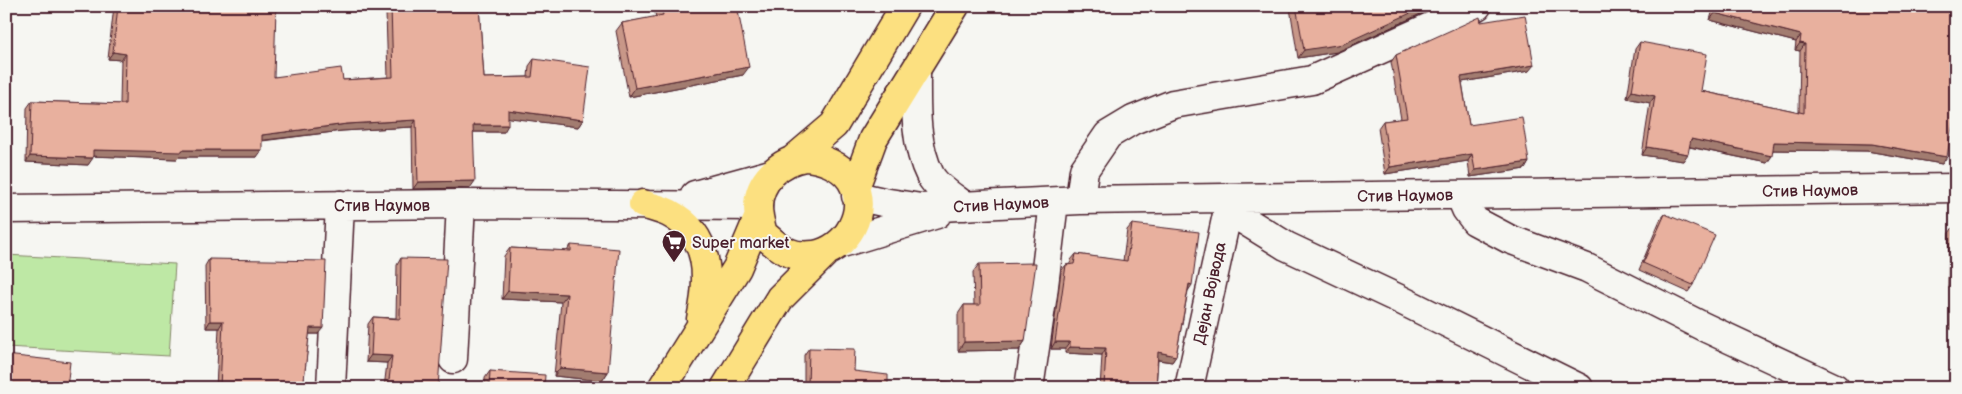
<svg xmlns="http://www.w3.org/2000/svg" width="1962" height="394" font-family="'Balsamiq Sans',sans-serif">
<rect width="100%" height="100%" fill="#f6f6f2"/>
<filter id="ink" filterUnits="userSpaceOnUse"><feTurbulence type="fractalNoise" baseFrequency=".02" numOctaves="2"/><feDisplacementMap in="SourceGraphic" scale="10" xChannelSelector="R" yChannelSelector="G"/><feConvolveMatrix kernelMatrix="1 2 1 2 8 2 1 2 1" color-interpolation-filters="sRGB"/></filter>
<g filter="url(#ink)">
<path fill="#bee8a5" stroke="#848468" d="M6,255L175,264L169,356L6,347Z"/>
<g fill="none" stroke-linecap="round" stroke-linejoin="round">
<defs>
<path id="minor" d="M916,71C916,105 914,143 930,175C937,188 953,197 965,206
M695,195L771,174
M1460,195L1466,209L1475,221L1509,239L1587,268L1704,327L1835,388
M856,196L883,202L921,208L1080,200L1956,188
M1080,200L1084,170L1108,135L1133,120L1173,104L1312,80L1477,6
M6,209L461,204L758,206
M1228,210L1286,246L1399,299L1579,388
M842,243L937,214
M453,359L461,204
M331,388L340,205
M1029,388L1043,294L1054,202
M1189,388L1228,210L1225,198"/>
<path id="major" d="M805,157C821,158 841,165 851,180C870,211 847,250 814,255C806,256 796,256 788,252C779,249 771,240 763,234C761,226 758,216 758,207C758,181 780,161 805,157Z
M794,159L834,125L905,6
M855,188L873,139L955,6
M643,204C651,207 661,209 669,213C711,235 710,278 701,319
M662,388L737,268L759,216
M725,388L780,298L825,253"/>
</defs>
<use href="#minor" stroke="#4a1f2b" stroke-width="31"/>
<use href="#major" stroke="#4a1f2b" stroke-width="31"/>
<use href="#minor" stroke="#f6f6f2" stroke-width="28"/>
<use href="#major" stroke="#fce080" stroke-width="28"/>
</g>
<path fill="#c89788" stroke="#4a1f2b" d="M114,6H239L274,77L343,80L388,77L386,13L391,6H479L484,78L528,77L529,66L534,59L583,120L578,127L508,117L504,132H473L470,188L413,189L412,127L342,131L262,141L257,157H179L177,159L93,156L88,165L26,162L27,108L32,101L120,104L121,60L108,59Z
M653,6H737L743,75L629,97L616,31L622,23L656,17Z
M1291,6H1438L1337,52L1298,58L1290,8Z
M1714,6H1956L1942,164L1867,151L1773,150L1767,163L1689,147L1683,161L1642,155L1650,103L1627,98L1635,49L1640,42L1701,91L1799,112L1800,51L1795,50L1796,42L1710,20Z
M1481,22L1529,71L1462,82L1469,125L1529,162L1525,169L1470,177L1468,161L1385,174L1378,128L1383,121L1401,119L1391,62L1396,55Z
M1665,214L1693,285L1688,292L1639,270L1660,220Z
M1132,224L1188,291L1176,356L1172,362L1158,360L1156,388H1100L1102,355L1065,353V349H1051L1061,271L1066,265L1070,264L1071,260L1076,254L1123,261L1127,230Z
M1954,226H1956V329H1950L1951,286H1948L1949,233Z
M571,245L608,372L602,381L554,376L561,302L502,299L504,256L510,248L567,251Z
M401,258L438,388H384L387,363L366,362L368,324L373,317L396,318L397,265Z
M209,259L318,334H309L303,388H216L219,328H206L205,266Z
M979,264L1025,341L1019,350L958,351V314L964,305H974L973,272Z
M809,348L854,371L888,388H804V355Z
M490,371L544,388H485V378Z
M940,381L999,388H935Z"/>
<path fill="#a27b6f" stroke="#4a1f2b" d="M1426,6H1438L1337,52L1298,58L1304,50Z
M1715,13L1801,35L1796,42L1710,20Z
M1800,43L1805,44L1800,51L1795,50Z
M113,52L126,54L121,60L108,59Z
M1534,65L1529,71L1456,83L1461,77Z
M749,67L743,75L629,97L635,88Z
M1632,91L1655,96L1650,103L1627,98Z
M508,110L583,120L578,127L503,117Z
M416,120L412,127L342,131L257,141L262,135L347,124Z
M473,125H508L504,132H468Z
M1691,139L1772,156L1767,163L1686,146Z
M1774,142L1872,144L1947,157L1942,164L1867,151L1769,150Z
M1647,147L1688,154L1683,161L1642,155Z
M93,150H262L257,157H179L177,159L88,156Z
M1472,154L1468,161L1385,174L1390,167Z
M30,156L93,158L88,165L26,162Z
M1529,162L1525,169L1470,177L1475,170Z
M475,181L470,188L413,189L418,182Z
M1953,279H1956L1951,286H1948Z
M1189,284L1192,285L1188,291Z
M508,291L567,294L561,302L502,299Z
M210,321H223L219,328H206Z
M1955,322L1956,329H1950Z
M310,328H323L318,334H305Z
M1025,341L1019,350L958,351L964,342Z
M1055,342H1070L1065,349H1051Z
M1070,347L1106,348L1102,355L1065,353Z
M1158,352L1176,356L1172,362L1153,359Z
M371,355L392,356L387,363L366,362Z
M560,368L608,372L602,381L554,376Z"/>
<path fill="#e8b09e" stroke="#4a1f2b" d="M118,6H239L276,7L274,77L341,68L343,80L393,77L391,6H479L484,78L532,77L534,59L590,67L583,120L508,110V125H473L475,181L418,182L416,120L347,124L262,135V150H182V152L93,150V158L30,156L32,101L125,104L126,54L113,52Z
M661,6H737L749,67L635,88L622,23L663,15Z
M1296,6H1426L1343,44L1304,50Z
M1717,6H1956V104L1947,157L1872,144L1774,142L1772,156L1691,139L1688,154L1647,147L1655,96L1632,91L1640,42L1707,54L1701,91L1804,113L1805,44L1800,43L1801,35L1715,13Z
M1525,15L1534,65L1461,77L1469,125L1522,117L1529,162L1475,170L1472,154L1390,167L1383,121L1407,118L1396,55L1480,17L1481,22Z
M1665,214L1715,235L1693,285L1643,263Z
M1132,224L1199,232L1192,285L1189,284L1176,356L1158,352L1156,388H1104L1106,348L1070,347V342H1055L1066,265L1074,264L1076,254L1127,261Z
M1954,226H1956V279H1953Z
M571,245L619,249L608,372L560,368L567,294L508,291L510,248L571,251Z
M401,258L447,259L438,388H388L392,356L371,355L373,317L400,319Z
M209,259L326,261L323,328H310L303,388H278L267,386V388H220L223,321H210Z
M1036,263L1025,341L964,342V305H980L979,264Z
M1956,287V322H1955Z
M809,348L855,349L854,371L888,375V388H808Z
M6,355L70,362L67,388H6Z
M490,371L545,375L544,388H489Z
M940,381L999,388H939Z"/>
</g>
<defs>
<symbol id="supermarket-pin" viewBox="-11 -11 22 30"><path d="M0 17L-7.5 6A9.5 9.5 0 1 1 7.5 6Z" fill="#4a1f2b" stroke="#f6f6f2"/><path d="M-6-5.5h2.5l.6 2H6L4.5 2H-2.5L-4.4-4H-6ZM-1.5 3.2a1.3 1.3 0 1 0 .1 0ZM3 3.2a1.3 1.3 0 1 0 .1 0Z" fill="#fff"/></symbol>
</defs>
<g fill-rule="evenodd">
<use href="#supermarket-pin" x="660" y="228" width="28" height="38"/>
</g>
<g text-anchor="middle" stroke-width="4" stroke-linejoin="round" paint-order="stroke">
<g font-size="16" fill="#4a1f2b" stroke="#f6f6f2">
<text transform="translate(1810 190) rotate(-1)" y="6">Стив Наумов</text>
<text transform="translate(1405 195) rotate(-1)" y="6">Стив Наумов</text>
<text transform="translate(1001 204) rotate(-3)" y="6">Стив Наумов</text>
<text x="382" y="211">Стив Наумов</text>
<text transform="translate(1209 293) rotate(-78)" y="6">Дејан Војвода</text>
</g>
<g font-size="16" fill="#4a1f2b" stroke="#f6f6f2" text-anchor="start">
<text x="692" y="248">Super market</text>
</g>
</g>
<rect width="1962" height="394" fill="none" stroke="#f6f6f2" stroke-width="25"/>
<rect x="12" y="12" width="1937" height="369" fill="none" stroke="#4a1f2b" stroke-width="2" filter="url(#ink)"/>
</svg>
